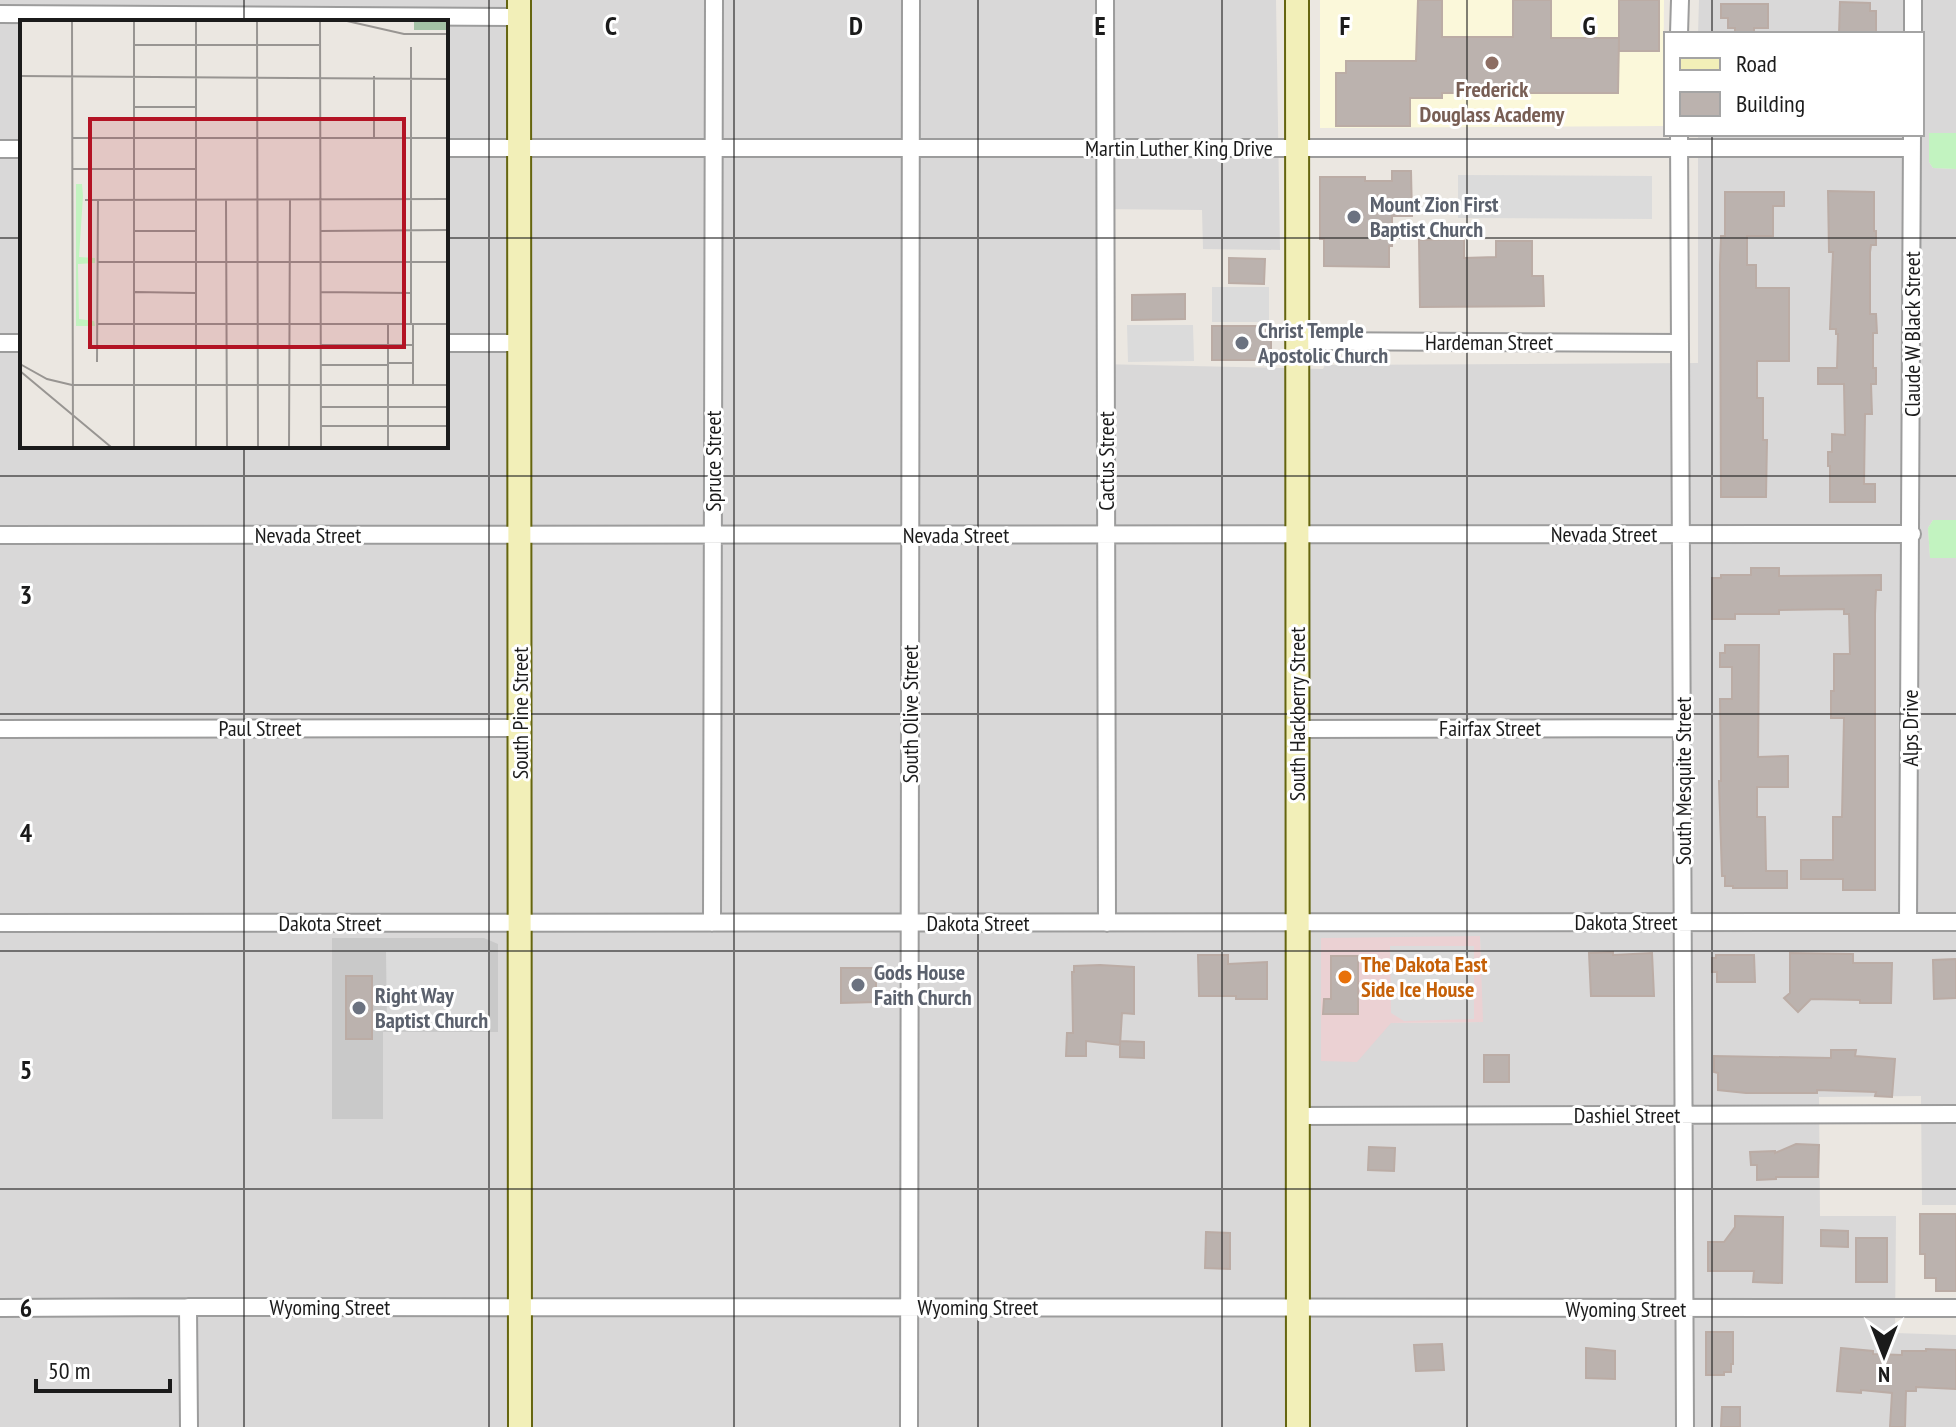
<svg xmlns="http://www.w3.org/2000/svg" width="1956" height="1427" font-family="'PT Sans Narrow',sans-serif">
<rect width="100%" height="100%" fill="#ebe7e1"/>
<path fill="#d9d8d8" fill-rule="evenodd" d="M0,0H1276L1280,250L1203,249L1202,210L1096,209L1098,364L1323,369L1325,365L1698,363V134H1922V34H1698L1699,0H1956V133H1930L1929,162L1933,168L1956,169V520H1933L1928,528L1930,557L1956,558V1205H1922L1921,1096L1819,1097L1820,1216H1896L1895,1333L1956,1335V1427H0ZM22,22H446V446H22ZM1480,936L1482,1022L1391,1023ZM484,938L497,1032H383Z"/>
<path fill="#ebd1d3" d="M1480,936L1483,1022L1391,1023L1357,1062L1321,1061V938Z"/>
<path fill="#fbf8da" d="M1320,0H1664L1663,126L1320,128Z"/>
<path fill="#c9c9c9" d="M332,938H484L498,944V1032H383V1119H332Z"/>
<path fill="#c2f3c0" d="M1929,133H1956V169L1933,168L1929,162Z
M1933,520H1956V558H1930L1928,528Z"/>
<path fill="#dbdbdb" d="M1458,175L1652,176V219L1458,218Z
M1212,287H1269V322H1212Z
M1127,325H1193L1194,361L1128,362Z
M1390,946H1474V1019L1404,1021L1391,1013Z
M490,951V1025L387,1026L386,952Z"/>
<path fill="#bbb2ae" stroke="#bbaca5" stroke-width="2" d="M1418,0H1442V37H1513V0H1551V38H1619L1618,93H1442V98H1410V126H1336V73H1346V61H1416Z
M1619,0H1659V51H1619Z
M1840,2L1870,3V11H1876V34H1839Z
M1721,4H1768V28H1754V34H1735V28H1728V18H1721Z
M1392,171H1411L1412,216H1392V246H1389V267L1324,266V239H1320V177H1365V181H1392Z
M1828,191L1874,192V231H1876V245H1871L1870,252V314H1876L1877,333H1873V368H1876V384H1871L1872,414H1865L1864,484H1875V502H1830V466H1828V452H1832V434L1845,435L1844,384H1818V368H1837L1838,334H1836V329H1830L1833,252H1829Z
M1725,192H1784V206H1773V236H1747V265H1756V288H1789V361H1757V398H1763V440H1767L1766,497H1721L1720,265L1721,236H1725Z
M1464,239V258L1496,257V241H1532V276H1543L1544,306L1420,307L1419,240Z
M1229,258L1265,259L1264,284L1229,283Z
M1185,294V319L1132,320V295Z
M1212,326H1271V360H1212Z
M1751,568H1779V576L1881,575V590H1876L1875,614V890H1843V879H1801V860H1833V817H1842L1844,718H1831V691H1834V654H1850L1849,614H1844V609L1779,610V614H1735V619H1712V578H1721V575H1751Z
M1725,645H1759L1758,757L1788,756V787H1757V817H1765L1766,871H1787V888H1733V886H1725V876H1722L1719,781H1721L1720,699H1732V667H1720V653H1725Z
M1613,952V955L1652,953L1654,996H1591L1589,953Z
M1790,953L1853,954V963H1892L1891,1003H1860V1000L1811,999L1798,1012L1784,998L1790,993Z
M1198,955H1228V964L1267,962V999H1236V996H1199Z
M1716,955H1754L1755,982H1717V972H1712V958H1716Z
M1331,956H1358V1014H1323L1324,999H1331Z
M1956,959V998L1934,999L1933,960Z
M1100,965L1134,967V1014L1122,1013L1120,1045L1086,1041V1056H1066L1067,1033H1073L1072,972H1074V966Z
M841,968H876V1002L841,1003Z
M346,976H372V1039H346Z
M1120,1041L1144,1042V1058L1120,1057Z
M1831,1050H1856L1855,1056L1895,1059L1892,1097L1875,1096L1876,1092L1817,1090V1093H1746L1718,1090V1073L1714,1072V1056L1831,1058Z
M1484,1055H1509V1082H1484Z
M1796,1144L1819,1145L1818,1177H1776V1179L1757,1180V1165H1751L1750,1152L1775,1151V1153Z
M1369,1147L1395,1148L1394,1171L1368,1170Z
M1920,1214H1956V1291H1936V1278H1925V1254H1920Z
M1735,1216L1783,1217L1782,1283L1753,1282L1754,1271H1708V1242H1724L1735,1227Z
M1821,1230L1848,1231V1247L1821,1246Z
M1206,1232L1230,1233V1269L1205,1268Z
M1856,1238H1887V1282H1856Z
M1706,1332H1733V1364H1731V1372H1724V1375H1706Z
M1442,1344L1444,1370L1416,1371L1414,1345Z
M1586,1348L1615,1351V1379L1586,1378Z
M1841,1348L1873,1351V1354L1902,1355V1351H1926V1349L1956,1350V1389L1916,1387V1391H1906L1905,1427H1890L1892,1393L1861,1390V1393L1837,1391Z
M1722,1407H1740V1427H1721Z"/>
<g fill="none" stroke-linecap="round" stroke-linejoin="round">
<defs>
<path id="street" d="M1105,0L1107,923
M0,14L519,17
M1679,34L1680,0
M1913,34V0
M1679,134L1685,1427
M446,148H1912
M0,149H22
M1297,341L1680,343
M0,343H22
M446,343H519
M0,535L1912,534
M0,729L520,728
M1297,729L1683,728
M1908,922L1912,134
M0,923L1956,922
M712,923L714,0
M1298,1116L1956,1114
M188,1307L189,1427
M0,1308L188,1307L1956,1308
M909,1427L911,0"/>
<path id="secondary" d="M519,0L520,1427
M1297,0L1298,1427"/>
</defs>
<use href="#street" stroke="#9c9c9c" stroke-width="20"/>
<use href="#secondary" stroke="#65650f" stroke-width="26"/>
<use href="#street" stroke="#fff" stroke-width="16"/>
<use href="#secondary" stroke="#f2efb8" stroke-width="22"/>
</g>
<path fill="none" stroke="#1b1b1b" stroke-width="2" stroke-opacity="0.55" d="M244,0V22M489,0V1427M734,0V1427M978,0V1427M1222,0V1427M1467,0V1427M1712,0V34M1712,134V1427M0,238H22M446,238H1956M244,446V1427M0,476H1956M0,714H1956M0,951H1956M0,1189H1956"/>
<circle fill="#8d6e63" stroke="#fff" stroke-width="3" cx="1492" cy="63" r="8"/>
<g fill="#6b7280" stroke="#fff" stroke-width="3">
<circle cx="1354" cy="217" r="8"/>
<circle cx="1242" cy="343" r="8"/>
<circle cx="858" cy="985" r="8"/>
<circle cx="359" cy="1008" r="8"/>
</g>
<circle fill="#e8710a" stroke="#fff" stroke-width="3" cx="1345" cy="977" r="8"/>
<g text-anchor="middle" stroke-width="6" stroke-linejoin="round" paint-order="stroke">
<g font-size="22" font-weight="bold" fill="#785e54" stroke="#fff">
<text x="1492" y="97">Frederick<tspan x="1492" dy="25">Douglass Academy</tspan></text>
</g>
<g font-size="22" fill="#1b1b1b" stroke="#fff">
<text x="1179" y="156">Martin Luther King Drive</text>
<text transform="translate(1912 334) rotate(-90)" y="8">Claude W Black Street</text>
<text x="1489" y="350">Hardeman Street</text>
<text transform="translate(713 461) rotate(-90)" y="8">Spruce Street</text>
<text transform="translate(1106 461) rotate(-90)" y="8">Cactus Street</text>
<text x="1604" y="542">Nevada Street</text>
<text x="308" y="543">Nevada Street</text>
<text x="956" y="543">Nevada Street</text>
<text transform="translate(520 713) rotate(-90)" y="8">South Pine Street</text>
<text transform="translate(910 714) rotate(-90)" y="8">South Olive Street</text>
<text transform="translate(1297 714) rotate(-90)" y="8">South Hackberry Street</text>
<text x="260" y="736">Paul Street</text>
<text x="1490" y="736">Fairfax Street</text>
<text transform="translate(1910 728) rotate(-90)" y="8">Alps Drive</text>
<text transform="translate(1683 781) rotate(-90)" y="8">South Mesquite Street</text>
<text x="1626" y="930">Dakota Street</text>
<text x="330" y="931">Dakota Street</text>
<text x="978" y="931">Dakota Street</text>
<text x="1627" y="1123">Dashiel Street</text>
<text x="330" y="1315">Wyoming Street</text>
<text x="978" y="1315">Wyoming Street</text>
<text x="1626" y="1317">Wyoming Street</text>
</g>
<g font-size="22" font-weight="bold" fill="#5b616d" stroke="#fff" text-anchor="start">
<text x="1370" y="212">Mount Zion First<tspan x="1370" dy="25">Baptist Church</tspan></text>
<text x="1258" y="338">Christ Temple<tspan x="1258" dy="25">Apostolic Church</tspan></text>
<text x="874" y="980">Gods House<tspan x="874" dy="25">Faith Church</tspan></text>
<text x="375" y="1003">Right Way<tspan x="375" dy="25">Baptist Church</tspan></text>
</g>
<g font-size="22" font-weight="bold" fill="#c56008" stroke="#fff" text-anchor="start">
<text x="1361" y="972">The Dakota East<tspan x="1361" dy="25">Side Ice House</tspan></text>
</g>
</g>
<g transform="translate(20 20)">
<rect width="428" height="428" fill="#ebe7e1"/>
<path d="M394,1H428V10H394Z" fill="#a4c2a6"/>
<path d="M56,164H62L63,176L59,237L75,238V243L58,244L59,299L74,301L75,306H56Z" fill="#c2f3c0"/>
<path fill="none" stroke="#989592" stroke-width="2" d="M52,1L53,427M114,1V427M176,1V427M237,1L238,427M300,1L301,427M327,1L384,14H428M114,25H299M391,27V303M0,56L428,59M114,87H175M354,117V56M52,118H428M52,149H176M65,180L428,179M206,180L207,427M114,211H176M300,211L428,210M78,242H428M115,272L176,273M301,272L391,273M77,304H428M301,325H393M77,342L78,180M368,343H393M0,344L27,359L52,365H428M301,345H368M0,351L91,427M393,365V304M301,387H428M301,406H428M269,427L270,180M368,427V304"/>
<path fill="#b31324" fill-opacity="0.15" stroke="#b31324" stroke-width="4" d="M70,99H384V327H70Z"/>
<rect width="428" height="428" fill="none" stroke="#1b1b1b" stroke-width="4"/>
</g>
<g font-size="26" text-anchor="middle" font-weight="bold" fill="#1b1b1b" stroke="#fff" stroke-width="6" stroke-linejoin="round" paint-order="stroke">
<text x="611" y="35">C</text>
<text x="856" y="35">D</text>
<text x="1100" y="35">E</text>
<text x="1345" y="35">F</text>
<text x="1589" y="35">G</text>
<text x="26" y="604">3</text>
<text x="26" y="842">4</text>
<text x="26" y="1079">5</text>
<text x="26" y="1317">6</text>
</g>
<rect x="1664" y="32" width="260" height="104" fill="#ffffff" stroke="#a4a4a4" stroke-width="2"/>
<rect x="1680" y="58" width="40" height="12" fill="#f2efb8" stroke="#a4a4a4" stroke-width="2"/>
<text x="1736" y="72" font-size="24" fill="#1b1b1b">Road</text>
<rect x="1680" y="92" width="40" height="24" fill="#bbb2ae" stroke="#a4a4a4" stroke-width="2"/>
<text x="1736" y="112" font-size="24" fill="#1b1b1b">Building</text>
<g transform="translate(1884 1355) rotate(180)" stroke="#ffffff" stroke-width="6" paint-order="stroke">
<path d="M0-6L14 30L0 20L-14 30Z" fill="#1b1b1b"/>
<text y="-12" font-size="22" font-weight="bold" text-anchor="middle" fill="#1b1b1b">N</text>
</g>
<path d="M36 1379v12h134v-12" fill="none" stroke="#1b1b1b" stroke-width="4"/>
<text x="48" y="1379" font-size="24" fill="#1b1b1b" stroke="#ffffff" stroke-width="6" paint-order="stroke">50 m</text>
</svg>
